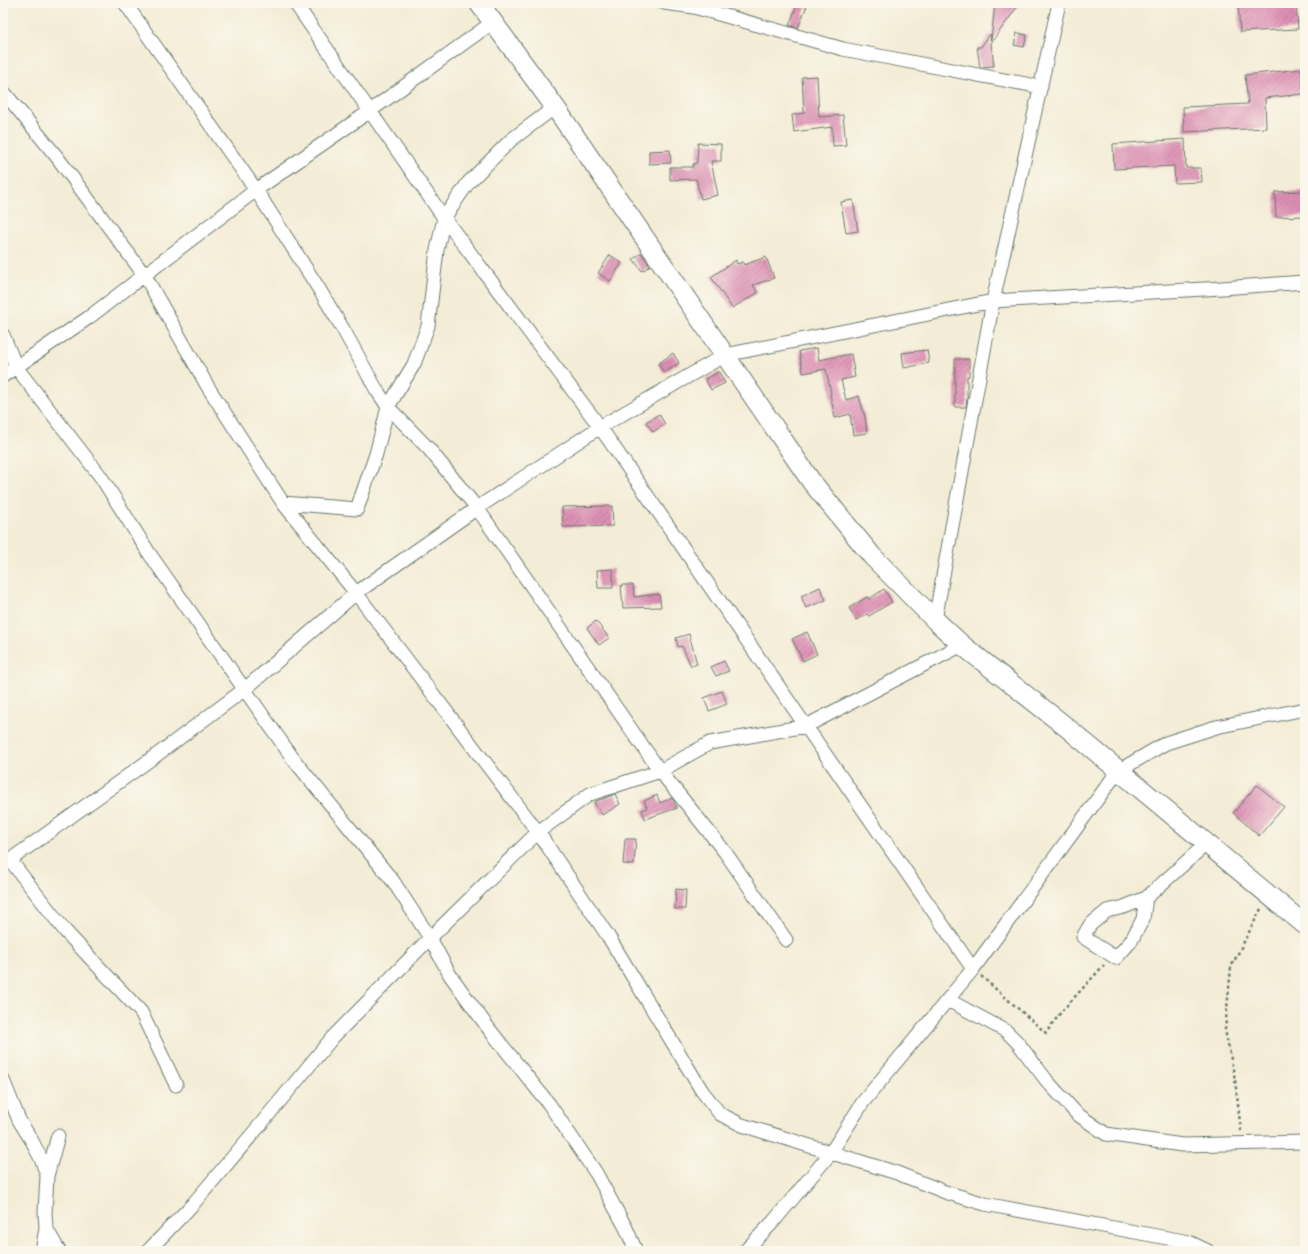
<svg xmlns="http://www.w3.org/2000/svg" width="1308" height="1254" font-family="'Shantell Sans',sans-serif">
<defs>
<pattern id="building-hatch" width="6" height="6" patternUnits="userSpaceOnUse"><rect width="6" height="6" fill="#de8fb4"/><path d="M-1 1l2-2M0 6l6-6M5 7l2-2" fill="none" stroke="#b37693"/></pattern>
</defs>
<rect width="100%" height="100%" fill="#fbf7ec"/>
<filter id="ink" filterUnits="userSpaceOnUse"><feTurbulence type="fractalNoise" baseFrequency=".025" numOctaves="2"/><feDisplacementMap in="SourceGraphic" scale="8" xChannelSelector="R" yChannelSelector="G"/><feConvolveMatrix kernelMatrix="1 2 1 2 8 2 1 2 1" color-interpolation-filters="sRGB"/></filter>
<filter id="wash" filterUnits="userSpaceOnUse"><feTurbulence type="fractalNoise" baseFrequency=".012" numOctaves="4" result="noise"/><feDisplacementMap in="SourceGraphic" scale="16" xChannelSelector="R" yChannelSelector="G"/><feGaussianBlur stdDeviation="0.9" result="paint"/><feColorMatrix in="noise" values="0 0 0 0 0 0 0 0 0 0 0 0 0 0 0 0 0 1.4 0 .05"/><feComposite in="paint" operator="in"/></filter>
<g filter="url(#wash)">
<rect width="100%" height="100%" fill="#f3ecd6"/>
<g id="blocks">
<path fill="url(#building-hatch)" d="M798,3H808L798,28L789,25Z
M995,3H1020L991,43L994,66L980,67L977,47H981L990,34L991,41Z
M1238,3H1260V6L1296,4L1298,29L1240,32Z
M1017,33L1027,35L1024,47L1014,45Z
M1301,69L1304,94L1265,98L1266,128L1184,132L1183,107L1248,104L1245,75Z
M817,76L819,117L843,115L846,145L833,146L832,127L794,132L792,115L804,113L802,77Z
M1185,139L1186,168H1201L1202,182L1175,183L1174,166L1114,169L1113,144Z
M698,143L721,144V161H711L718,195L701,199L696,179L670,180V167H693V164L697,163Z
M670,150L671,163L649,164V151Z
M1305,191V216L1276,217L1275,192Z
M853,200L858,231L846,233L841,202Z
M641,253L650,266L642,271L633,259Z
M610,255L622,263L610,281L598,273Z
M766,257L774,278L753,285L758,293L732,308L711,277L736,260L737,264L743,262L744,265Z
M817,348L819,360L851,354L855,377L841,380L846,400L859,396L865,417L867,433L853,435L850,414L835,418L830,394L831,393L826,369L803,373L799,351Z
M927,350L929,363L904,368L902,353Z
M673,353L679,363L664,373L658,364Z
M955,359H969V376H967V398L966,407H955Z
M719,372L725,383L711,390L705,379Z
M659,414L665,424L653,432L646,422Z
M612,506L613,526L563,527L562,507Z
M613,569V588H598L597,570Z
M621,585H633L634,597L659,594L661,607L623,608Z
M820,587L826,600L806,608L801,596Z
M884,589L892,602L869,616L867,614L856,620L849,608L867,597L869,599Z
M596,621L609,638L599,645L587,628Z
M807,632L817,654L803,661L792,639Z
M689,634L697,664L691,666L682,646L678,647L676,638Z
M724,661L729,671L716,676L711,667Z
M722,691L727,704L709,711L704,698Z
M1257,785L1284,807L1259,836L1233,813Z
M615,794L620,804L602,815L594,802Z
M657,795L660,803L672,798L677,808L645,819L642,810L647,808L644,801Z
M625,839H636L634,865L623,864Z
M676,889L686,890L685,909H675Z"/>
</g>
</g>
<g filter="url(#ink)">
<use href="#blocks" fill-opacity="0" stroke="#697a6d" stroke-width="1"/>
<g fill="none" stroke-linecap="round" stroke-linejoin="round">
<defs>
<path id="minor" d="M125,3L256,190L319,289L343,329L376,389L388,407L429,449L477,508L660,771L725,852L786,940
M295,3L444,218L600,427L973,969
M664,3L694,7L843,49L1041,87
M3,91L57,157L145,276L208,387L283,503L356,593L538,832L608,936L702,1091L720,1114L742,1125L897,1173L945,1192L985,1204L1189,1242L1208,1251
M3,335L16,367L101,477L149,553L294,760L393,881L430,938L450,975L489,1029L549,1104L596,1173L626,1228L636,1251
M3,376L88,318L256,190L370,111L493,22
M283,503L357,509L376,454L388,407L414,364L428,326L437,250L444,218L468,183L511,140L555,107
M935,620L993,301L1059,3
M10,860L66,932L141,1012L176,1085
M3,861L10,860L158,754L245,689L356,593L477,508L600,427L725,355L993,301L1222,288L1305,282
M1146,898L1143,919L1131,941L1116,958L1083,937L1090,925L1107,911L1124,907L1146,898L1206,844
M948,1000L1006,1031L1018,1043L1047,1081L1077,1114L1106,1134L1182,1145L1305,1142
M3,1080L19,1120L32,1141L42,1161L47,1176
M58,1136L47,1176L45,1213L46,1228L59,1251
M42,1251L46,1228
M148,1251L193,1204L260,1125L333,1037L430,938L538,832L590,794L660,771L710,743L806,726L962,645
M745,1251L773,1222L830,1154L863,1102L973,969L1118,771L1166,743L1216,727L1305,709"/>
<path id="highway" d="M479,3L555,107L811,481L872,556L935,620L962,645L1065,726L1305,925"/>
</defs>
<use href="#minor" stroke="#697a6d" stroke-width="15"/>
<use href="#highway" stroke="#697a6d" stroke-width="21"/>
<path stroke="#697a6d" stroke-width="2.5" stroke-dasharray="3 3" stroke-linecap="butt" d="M981,976L1046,1033L1061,1012L1104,965
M1241,1131L1235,1079L1225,1030L1231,967L1262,907"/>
<use href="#minor" stroke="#fff" stroke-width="13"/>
<use href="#highway" stroke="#fff" stroke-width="19"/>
</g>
</g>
<rect width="1308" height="1254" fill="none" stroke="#fbf7ec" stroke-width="16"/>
</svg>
